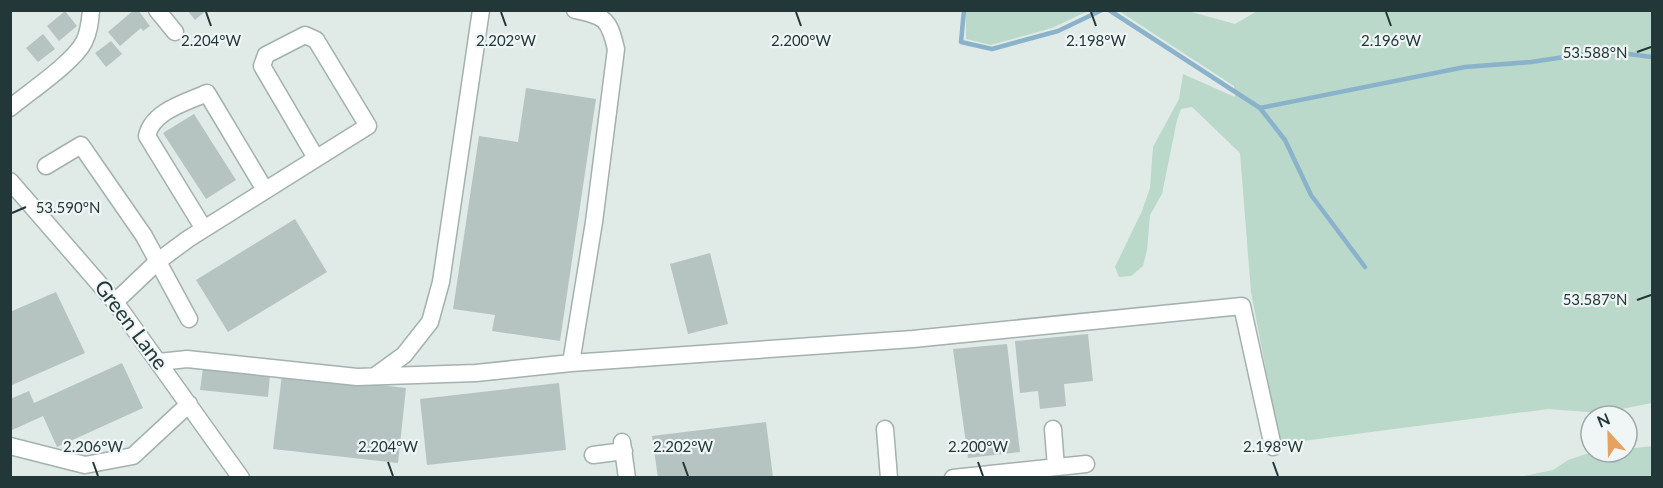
<svg xmlns="http://www.w3.org/2000/svg" width="1663" height="488" font-family="Lato,sans-serif">
<rect width="100%" height="100%" fill="#e0eae7"/>
<path fill="#bad9ca" d="M1259,10L1652,11V403L1601,413L1548,409L1280,444L1251,292L1240,153L1192,107L1181,109L1177,120L1162,194L1150,215L1147,250L1143,266L1131,276L1119,277L1115,267L1142,211L1150,188L1153,147L1179,99L1183,74L1235,97L1234,86L1119,11H1188L1235,24Z
M966,11V10L1088,11L1052,28L991,45L966,39Z
M1652,446V477H1519L1553,470L1568,460L1586,454L1627,452V449Z"/>
<g fill="none" stroke-linecap="round" stroke-linejoin="round">
<path stroke="#8bb2cb" stroke-width="4.5" d="M964,10L961,42L992,49L1058,31L1102,10
M1109,10L1260,108L1465,67L1531,62L1605,51L1652,57
M1260,108L1285,140L1311,195L1365,267"/>
</g>
<path fill="#b5c4c1" d="M134,10H138L150,26L143,31L141,28L120,46L108,32Z
M187,10H207L195,20Z
M65,11L77,26L59,41L47,26Z
M43,34L55,49L38,62L26,48Z
M111,41L122,54L106,67L95,53Z
M526,88L596,99L560,341L492,331L495,315L453,309L479,136L518,142Z
M194,114L236,180L206,199L163,133Z
M295,219L327,272L228,332L196,280Z
M710,253L728,324L688,334L670,264Z
M56,292L85,353L10,386V312Z
M1088,334L1093,381L1064,384L1066,406L1040,409L1038,391L1020,393L1015,341Z
M1007,344L1020,452L968,458L953,349Z
M122,363L143,408L57,447L43,416L10,431V399L29,391L34,403Z
M203,368L270,375L268,397L200,390Z
M282,374L406,388L398,463L273,449Z
M559,383L566,450L427,465L420,399Z
M766,422L773,477L658,478L652,436Z"/>
<g fill="none" stroke-linecap="round" stroke-linejoin="round">
<defs>
<path id="minor" d="M157,10L175,32
M10,108C29,92 73,63 84,42C89,32 90,22 91,10
M46,166L81,145L144,236L189,319
M10,181L115,302L241,478
M204,229L147,136C152,111 187,102 207,93L265,190
M115,302L157,262L188,239L368,126L316,40L305,35L266,55L262,66L316,158
M159,362L187,359L357,377L476,373L571,363L913,339L1242,306L1273,447
M571,363L594,222L616,49C609,19 605,16 575,10
M375,376L404,355L430,322L441,282L481,10
M885,429L889,478
M1053,429L1056,467
M622,442L627,478
M10,446L85,465L133,456L189,404
M593,455L624,451
M953,478L1086,464"/>
</defs>
<use href="#minor" stroke="#a3b1af" stroke-width="19"/>
<use href="#minor" stroke="#fff" stroke-width="16"/>
</g>
<path fill="none" stroke="#223838" stroke-width="2" d="M206,12L211,26M501,12L506,26M796,12L801,26M1091,12L1096,26M1386,12L1391,26M1637,52L1651,47M12,213L26,207M1637,300L1651,295M93,462L98,476M388,462L393,476M683,462L688,476M978,462L983,476M1273,462L1278,476"/>
<g text-anchor="middle" stroke-width="4.5" stroke-linejoin="round" paint-order="stroke">
<g font-size="21" fill="#223838" stroke="#f0f6f5">
<text transform="translate(131 325) rotate(53)" y="7">Green Lane</text>
</g>
</g>
<g font-size="15" text-anchor="middle" fill="#223838" stroke="#f0f6f5" stroke-width="4.5" stroke-linejoin="round" paint-order="stroke">
<text x="211" y="46">2.204°W</text>
<text x="506" y="46">2.202°W</text>
<text x="801" y="46">2.200°W</text>
<text x="1096" y="46">2.198°W</text>
<text x="1391" y="46">2.196°W</text>
<text x="1595" y="58">53.588°N</text>
<text x="68" y="213">53.590°N</text>
<text x="1595" y="305">53.587°N</text>
<text x="93" y="452">2.206°W</text>
<text x="388" y="452">2.204°W</text>
<text x="683" y="452">2.202°W</text>
<text x="978" y="452">2.200°W</text>
<text x="1273" y="452">2.198°W</text>
</g>
<rect width="1663" height="488" fill="none" stroke="#223838" stroke-width="24"/>
<g transform="translate(1609 434) rotate(338)"><circle r="28" fill="#f0f6f5" stroke="#9eaaa9" stroke-width="1.5"/>
<path d="M0-4.5L10 22L0 15L-10 22Z" fill="#e7a260"/>
<text y="-9" font-size="16" font-weight="bold" text-anchor="middle" fill="#223838">N</text>
</g>
</svg>
